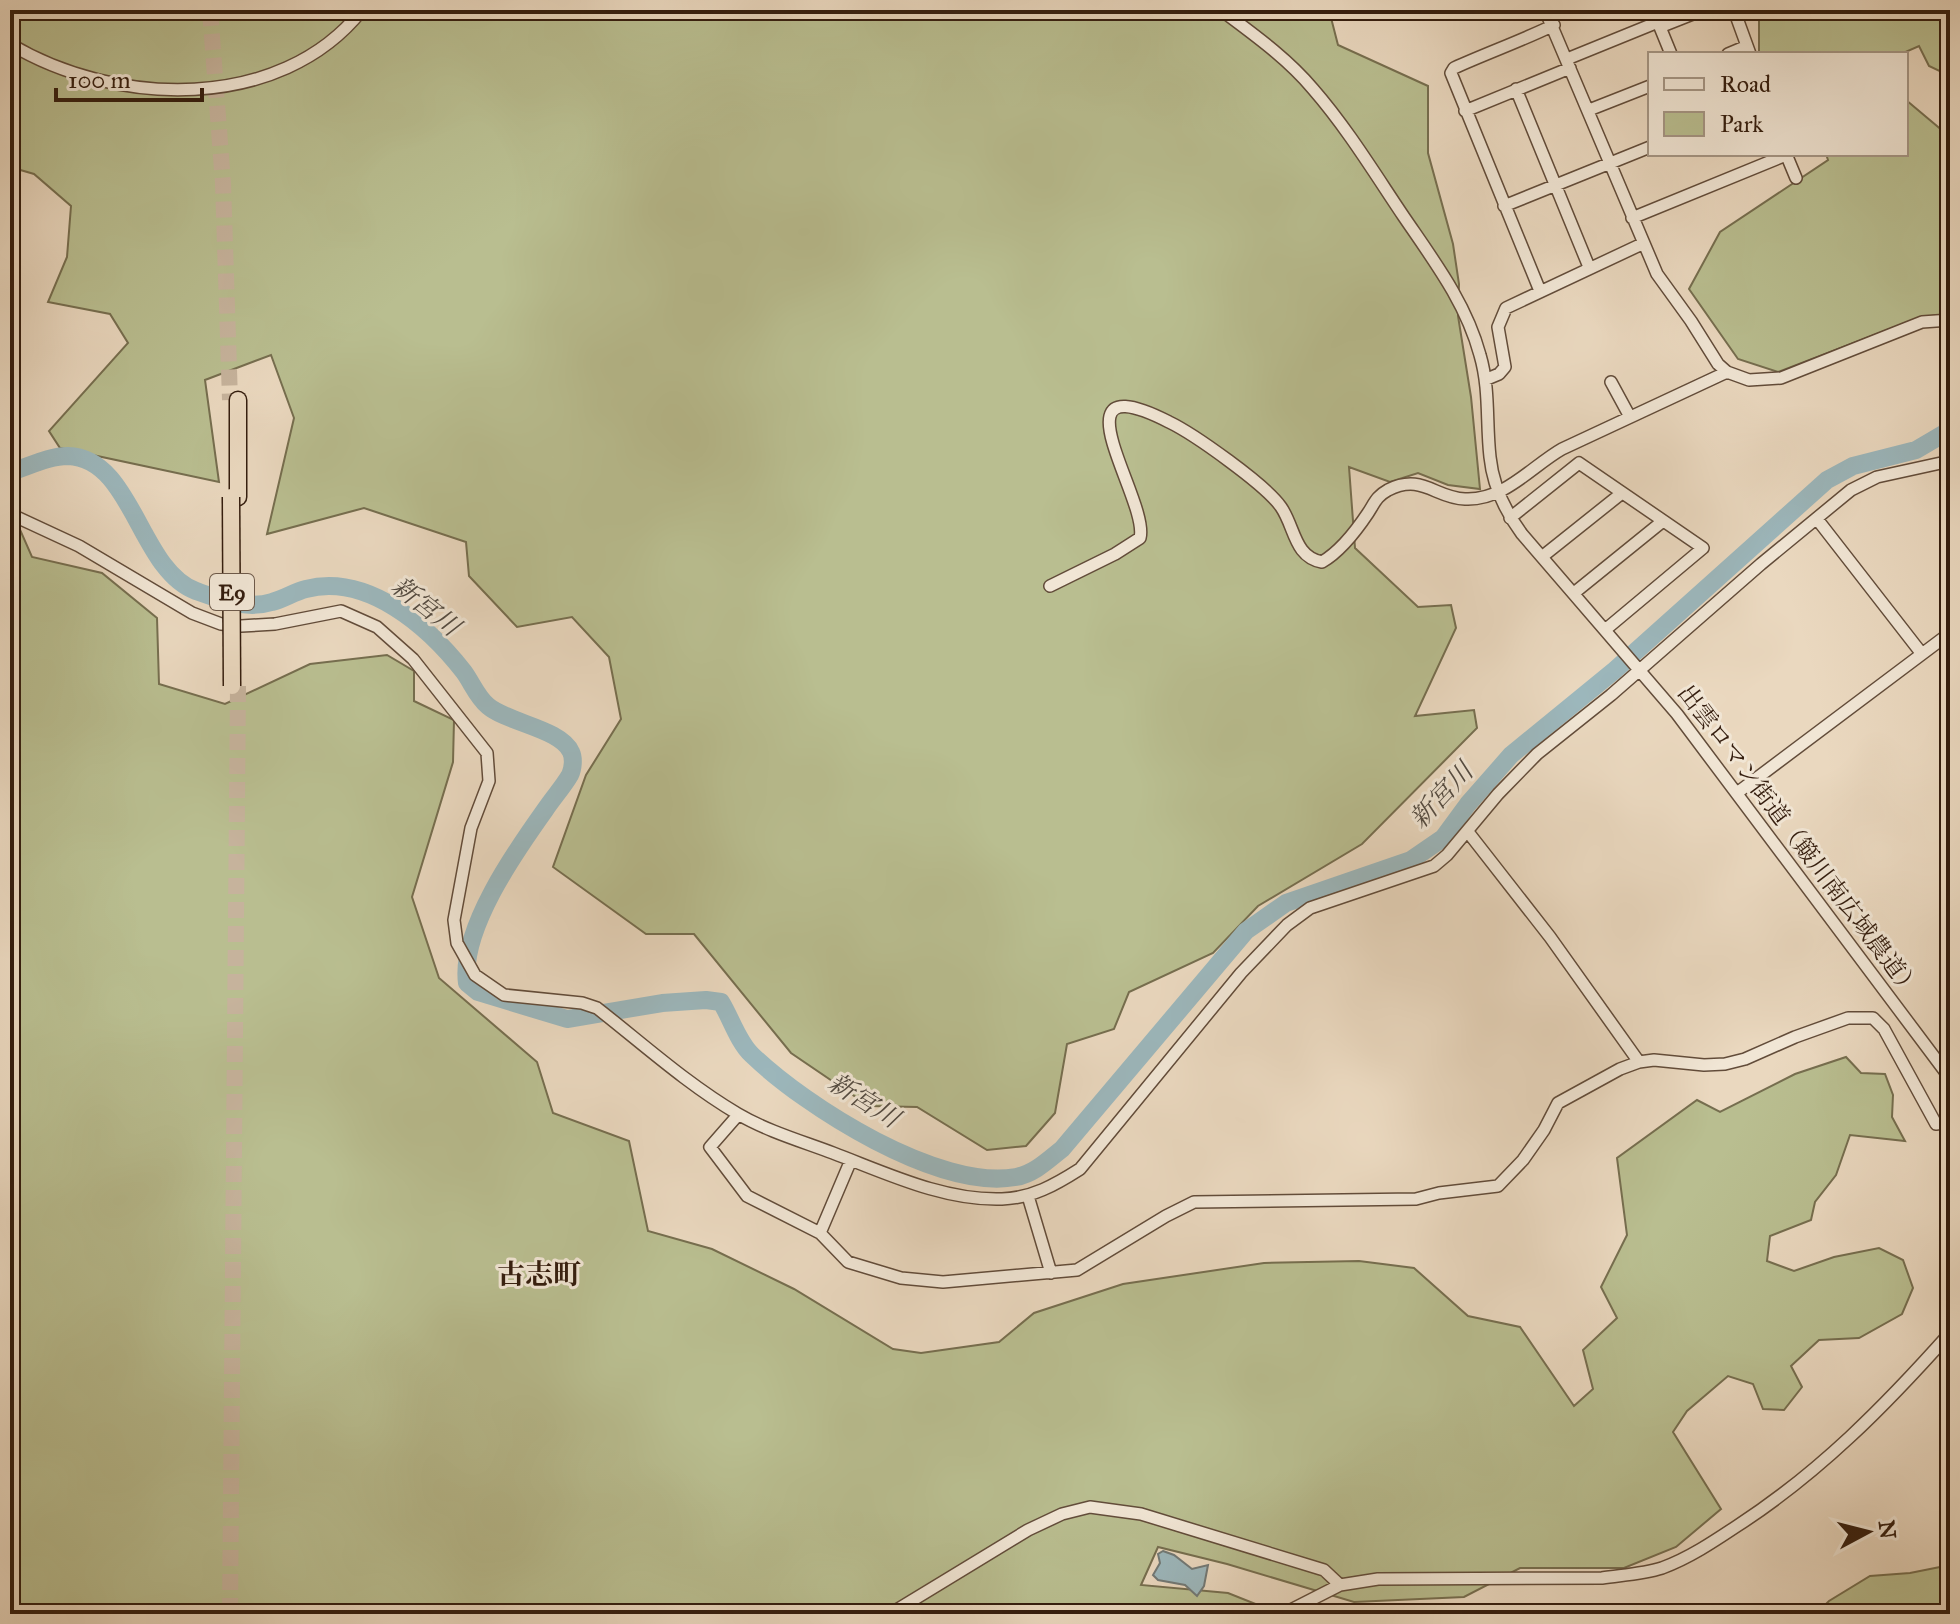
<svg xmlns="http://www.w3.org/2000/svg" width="1960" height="1624" font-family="'IM FELL Great Primer','Noto Serif JP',serif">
<rect width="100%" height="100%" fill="#ead8bf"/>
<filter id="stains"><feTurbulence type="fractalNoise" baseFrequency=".0025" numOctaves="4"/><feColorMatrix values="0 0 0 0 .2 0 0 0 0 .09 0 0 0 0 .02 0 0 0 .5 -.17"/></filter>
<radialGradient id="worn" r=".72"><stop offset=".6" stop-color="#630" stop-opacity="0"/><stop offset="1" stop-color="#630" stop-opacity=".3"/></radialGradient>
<path fill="#b9be90" stroke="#766e4f" stroke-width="2" d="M10,10H1329L1338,45L1428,86V153L1453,244L1459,284L1458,316L1471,397L1480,489L1448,485L1418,473L1390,482L1349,467L1355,548L1418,607L1451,605L1456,628L1415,716L1474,710L1477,728L1362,844L1258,906L1213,953L1129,992L1114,1029L1067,1044L1055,1113L1026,1146L987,1150L917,1107L869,1106L791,1053L694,934H646L553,867L586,775L621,719L609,657L572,617L517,627L469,576L466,542L364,508L267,534L294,418L271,355L205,380L219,482L60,448L49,431L128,343L110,314L48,302L67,257L71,206L34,174L10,167Z
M1759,10H1950V76L1929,66L1919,46L1901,54H1759Z
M1906,100L1950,137V314L1921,317L1778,372L1738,359L1689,289L1720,232L1828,160L1826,154H1906Z
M10,523L18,525L32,557L102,573L157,618L159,684L225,704L310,664L387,655L414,671V701L454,720L453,762L412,897L439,978L537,1062L553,1113L629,1141L648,1231L712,1249L794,1289L893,1349L921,1353L999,1342L1034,1313L1123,1284L1264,1263L1359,1261L1414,1268L1468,1316L1520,1327L1574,1406L1593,1389L1583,1350L1617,1318L1601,1287L1627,1235L1617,1158L1697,1100L1720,1112L1795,1074L1846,1057L1861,1073L1885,1074L1893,1095L1892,1117L1905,1141L1850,1135L1836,1175L1815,1202L1811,1220L1770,1236L1767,1261L1794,1271L1834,1257L1879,1248L1903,1260L1913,1288L1902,1314L1859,1338L1819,1340L1791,1366L1802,1387L1784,1410L1763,1409L1753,1384L1728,1376L1687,1411L1673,1432L1721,1509L1676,1547L1624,1568H1520L1464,1597L1354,1602L1227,1564L1158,1547L1141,1585L1228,1593L1268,1609L1343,1614H10Z
M1950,1565V1614H1816L1829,1601L1870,1576L1910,1573Z"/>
<path fill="#9cb7bc" stroke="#727976" stroke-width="2" d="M1163,1551L1174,1555L1192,1569L1208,1565L1204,1586L1197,1596L1185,1585L1158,1580L1153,1575L1160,1563L1158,1554Z"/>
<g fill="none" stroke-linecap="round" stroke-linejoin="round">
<path stroke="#9cb7bc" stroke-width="18" d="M10,472C28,467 48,456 68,456C133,458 139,570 196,591C221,600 246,610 272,602C284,599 294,592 306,589C368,573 429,627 464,672C472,683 477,697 488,706C508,723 561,729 571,752C574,758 573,769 570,775C563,787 553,798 545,810C515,852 460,930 467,983L478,992L567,1019L662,1003L706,1000L721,1002C731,1018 738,1042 752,1055C806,1107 939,1191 1016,1177C1034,1174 1048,1160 1062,1149L1246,931L1286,903L1411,860L1443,838L1468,804L1511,755L1615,670L1827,480L1853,466L1916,450L1950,430"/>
<path stroke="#c6b39c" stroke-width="16" stroke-dasharray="16 8" stroke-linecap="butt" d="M210,10L223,183L230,400
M230,1614L238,686"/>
<defs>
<path id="minor" d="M1221,10C1253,34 1287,58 1313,89C1347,128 1375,174 1404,217C1434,261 1466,303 1480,355C1490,389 1486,422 1490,457C1493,486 1505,511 1522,534L1677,714L1950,1078
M1545,10L1657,274L1691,321L1718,364L1727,372L1749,380L1781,378L1922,322L1950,320
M1653,10L1671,54
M1734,10L1750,54
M1660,27L1703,10
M10,44C115,107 280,113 362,10
M1728,54L1747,46
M1567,59L1658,22
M1516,89L1589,267
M1589,110L1650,86
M1465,111L1570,68
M1786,154L1796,178
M1504,206L1650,147
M1632,218L1786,155
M1540,291L1451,73L1454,68C1487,53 1521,41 1554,25
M1487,379L1499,374L1505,367L1498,327L1506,308L1642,244
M1611,382L1630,417
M10,514L79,546L192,613L221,624L241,626L275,624L341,611L377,627L413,659L487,753L489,781L471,828L454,920L457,943L475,975L504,995L582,1003L597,1008C643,1044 687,1084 738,1114C767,1131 801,1141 833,1153C886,1173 944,1201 1002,1199C1032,1198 1055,1185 1080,1169L1241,973L1287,925L1310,908L1434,866L1447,855L1498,794L1537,754L1611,695L1761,564L1851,490L1877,477L1950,461
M1510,518L1579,463L1703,548L1605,630
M1817,519L1922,654
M1543,556L1622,493
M1050,586L1115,554L1140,538C1150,501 1048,360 1169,422C1194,434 1266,485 1281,507C1295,527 1294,557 1322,562C1341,551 1356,531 1368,513C1375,502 1377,496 1388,490C1422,473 1435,498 1465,499C1504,501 1532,466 1562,449L1727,372
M1574,593L1663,521
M1737,793L1950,633
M1468,832L1550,937L1639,1062
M738,1115L710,1147L747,1196L820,1233L848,1262L901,1278L943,1282L1077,1270L1166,1216L1194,1202L1416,1199L1439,1193L1498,1186L1523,1160L1544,1130L1558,1103L1620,1069L1639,1062L1654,1060L1704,1065L1725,1064L1745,1059L1795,1037L1848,1018H1873L1884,1029L1936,1124L1950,1122
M1028,1196L1051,1273
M820,1233L851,1160
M890,1614L1028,1530L1062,1514L1090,1507L1141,1514L1324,1570L1340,1585
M1283,1614L1340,1585L1378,1579L1602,1578C1622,1575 1643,1574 1662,1568C1689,1558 1713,1542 1737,1526C1819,1473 1885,1406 1950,1333"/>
<path id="highway" d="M238,400V497"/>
</defs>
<use href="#minor" stroke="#624c3a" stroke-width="14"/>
<use href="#highway" stroke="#341d0e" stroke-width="19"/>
<use href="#minor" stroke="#f1e6d5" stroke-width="11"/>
<use href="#highway" stroke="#ead8bf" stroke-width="16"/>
<defs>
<path id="highway-bridge" d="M231,497L232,686"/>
</defs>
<use href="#highway-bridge" stroke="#341d0e" stroke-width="19" stroke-linecap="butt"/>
<use href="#highway-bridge" stroke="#ead8bf" stroke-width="16"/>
</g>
<g text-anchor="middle" stroke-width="6" stroke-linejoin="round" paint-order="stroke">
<rect fill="#f1e6d5" stroke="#6d594a" stroke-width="2" x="210" y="574" width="44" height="36" rx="6"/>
<g font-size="22" font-weight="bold" fill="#341d0e">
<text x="232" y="600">E9</text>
</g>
<g font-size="24" fill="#341d0e" stroke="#f1e6d5">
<text transform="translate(1799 841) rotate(53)" y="8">出雲ロマン街道（簸川南広域農道）</text>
</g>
<g font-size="26" font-style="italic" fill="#534b42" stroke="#f1e6d5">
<text transform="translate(426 606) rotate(38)" y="9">新宮川</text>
<text transform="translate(1441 795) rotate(-47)" y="9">新宮川</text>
<text transform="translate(864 1100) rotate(32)" y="9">新宮川</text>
</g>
<g font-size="28" font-weight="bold" fill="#341d0e" stroke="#f1e6d5">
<text x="539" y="1284">古志町</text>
</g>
</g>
<rect width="1960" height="1624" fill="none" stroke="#ead8bf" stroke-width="40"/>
<rect x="12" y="12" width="1936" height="1600" fill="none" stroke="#341d0e" stroke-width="4"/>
<rect x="20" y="20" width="1920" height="1584" fill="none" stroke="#341d0e" stroke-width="2"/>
<rect x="1648" y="52" width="260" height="104" fill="#f1e6d5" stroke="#a59685" stroke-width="2"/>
<rect x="1664" y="78" width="40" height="12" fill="#f1e6d5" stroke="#a59685" stroke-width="2"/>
<text x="1720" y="92" font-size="24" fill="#341d0e">Road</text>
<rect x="1664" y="112" width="40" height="24" fill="#b9be90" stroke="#a59685" stroke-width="2"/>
<text x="1720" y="132" font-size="24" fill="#341d0e">Park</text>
<g transform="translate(1868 1532) rotate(83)" stroke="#f1e6d5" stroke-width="6" paint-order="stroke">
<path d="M0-6L14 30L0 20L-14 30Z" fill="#341d0e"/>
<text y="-12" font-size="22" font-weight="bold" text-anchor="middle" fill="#341d0e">N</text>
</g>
<path d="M56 88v12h146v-12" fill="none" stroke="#341d0e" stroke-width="4"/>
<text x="68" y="88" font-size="24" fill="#341d0e" stroke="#f1e6d5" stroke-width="6" paint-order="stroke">100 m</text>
<rect width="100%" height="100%" filter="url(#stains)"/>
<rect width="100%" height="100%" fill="url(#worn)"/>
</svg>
